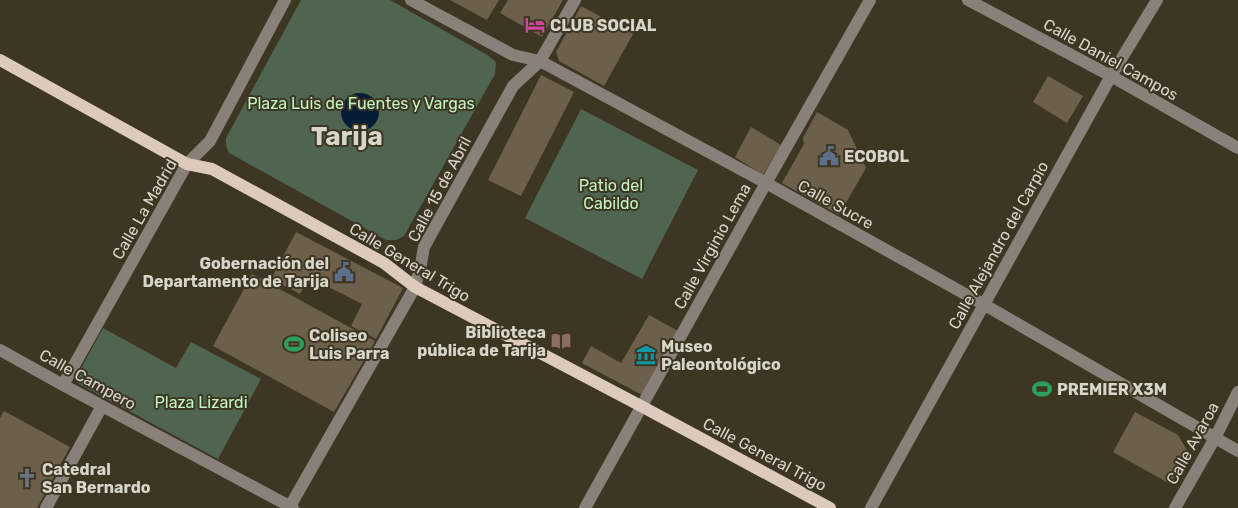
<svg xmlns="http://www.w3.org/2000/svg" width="1238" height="508" font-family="Rubik,sans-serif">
<rect width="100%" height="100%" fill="#3c3622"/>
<path fill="#4f6550" d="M301,0H390L489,56L496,62L495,74L404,236L396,240H386L229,153L226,146V138Z
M581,109L698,170L642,279L525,218Z
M103,328L176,368L191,342L261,379L218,459L79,384V372Z"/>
<path fill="#061e35" d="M341 112a19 19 0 1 1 38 0a19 19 0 1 1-38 0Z"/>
<path fill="#6c604c" d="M450,0H499L487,20Z
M508,0H563L542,37L500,13Z
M581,6L633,34L604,86L559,61L556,52Z
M541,75L574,92L521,196L488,180Z
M1048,76L1083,96L1067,123L1033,102Z
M817,112L848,130L866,168L839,215L782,183L804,144L803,138Z
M751,127L781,145L763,175L735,157Z
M296,232L403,288L376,339L351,326L362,304L309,277L300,294L271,279Z
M252,274L375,341L334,412L213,346Z
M649,315L678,331L642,395L582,363L591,346L621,363Z
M4,411L70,447L37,508H0V418Z
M1135,412L1178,435L1188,452L1170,484L1113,452Z"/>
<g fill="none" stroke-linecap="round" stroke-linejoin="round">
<path stroke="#8a807a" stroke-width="12" d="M411,0L513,55L540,61L766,183L983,304L1238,451
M968,0L1111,76L1238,148
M0,350L63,385L293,508
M63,385L187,164L210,141L285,0
M46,508L102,406
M289,508L415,287L421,264L424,247L513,86L540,61L575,0
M585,508L766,183L870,0
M871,508L1111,76L1157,0
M1175,508L1215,438L1238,392"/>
<path stroke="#decabd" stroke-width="12" d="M0,60L187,164L212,169L384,263L415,287L641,406L830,508"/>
</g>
<defs>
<symbol id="hotel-bare" viewBox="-9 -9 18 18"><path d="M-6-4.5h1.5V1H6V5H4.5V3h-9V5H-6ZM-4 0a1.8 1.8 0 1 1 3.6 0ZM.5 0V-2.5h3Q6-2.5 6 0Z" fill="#d1479c" stroke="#3c3622" stroke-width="2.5" paint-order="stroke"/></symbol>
<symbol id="civic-bare" viewBox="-9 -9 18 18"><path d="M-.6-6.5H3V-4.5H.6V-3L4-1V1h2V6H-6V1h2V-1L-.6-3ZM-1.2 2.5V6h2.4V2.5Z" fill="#5c6f8a" stroke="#3c3622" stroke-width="2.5" paint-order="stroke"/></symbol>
<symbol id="library-bare" viewBox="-9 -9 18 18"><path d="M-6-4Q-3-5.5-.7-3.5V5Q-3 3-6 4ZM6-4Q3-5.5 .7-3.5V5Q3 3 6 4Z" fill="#8d6e63" stroke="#3c3622" stroke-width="2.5" paint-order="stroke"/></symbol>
<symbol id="stadium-bare" viewBox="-9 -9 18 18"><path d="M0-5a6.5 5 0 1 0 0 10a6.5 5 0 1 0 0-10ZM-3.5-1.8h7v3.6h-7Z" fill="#2e9e5b" stroke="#3c3622" stroke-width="2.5" paint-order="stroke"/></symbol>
<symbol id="museum-bare" viewBox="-9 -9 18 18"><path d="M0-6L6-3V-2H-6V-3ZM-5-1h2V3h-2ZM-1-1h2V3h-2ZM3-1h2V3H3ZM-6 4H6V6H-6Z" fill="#0f9aa8" stroke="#3c3622" stroke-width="2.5" paint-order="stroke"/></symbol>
<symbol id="church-bare" viewBox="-9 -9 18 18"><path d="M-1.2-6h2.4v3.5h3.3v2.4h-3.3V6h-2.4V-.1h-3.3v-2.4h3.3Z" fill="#6b7280" stroke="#3c3622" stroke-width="2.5" paint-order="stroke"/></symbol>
</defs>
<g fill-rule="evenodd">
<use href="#hotel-bare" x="521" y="11" width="28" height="28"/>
<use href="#civic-bare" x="815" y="142" width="28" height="28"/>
<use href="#civic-bare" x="330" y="258" width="28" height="28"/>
<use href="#library-bare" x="547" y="327" width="28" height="28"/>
<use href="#stadium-bare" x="280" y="330" width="28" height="28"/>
<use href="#museum-bare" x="632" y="341" width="28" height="28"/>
<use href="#stadium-bare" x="1028" y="375" width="28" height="28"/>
<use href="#church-bare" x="13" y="464" width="28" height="28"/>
</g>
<g text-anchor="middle" stroke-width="4" stroke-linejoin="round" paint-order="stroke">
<g font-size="16" font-weight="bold" fill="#d8d5c9" stroke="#3c3622" text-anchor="start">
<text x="550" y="31">CLUB SOCIAL</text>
<text x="844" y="162">ECOBOL</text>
<text x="329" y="269" text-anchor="end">Gobernación del<tspan x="329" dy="18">Departamento de Tarija</tspan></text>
<text x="546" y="338" text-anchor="end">Biblioteca<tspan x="546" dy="18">pública de Tarija</tspan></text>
<text x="309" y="341">Coliseo<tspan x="309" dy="18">Luis Parra</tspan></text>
<text x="661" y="352">Museo<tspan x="661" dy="18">Paleontológico</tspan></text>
<text x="1057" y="395">PREMIER X3M</text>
<text x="42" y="475">Catedral<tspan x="42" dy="18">San Bernardo</tspan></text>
</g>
<g font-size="16" fill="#d8d5c9" stroke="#3c3622">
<text transform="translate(1111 59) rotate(29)" y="6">Calle Daniel Campos</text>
<text transform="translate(439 189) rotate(-62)" y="6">Calle 15 de Abril</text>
<text transform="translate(836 204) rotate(29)" y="6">Calle Sucre</text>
<text transform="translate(144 209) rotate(-60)" y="6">Calle La Madrid</text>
<text transform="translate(998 245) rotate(-61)" y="6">Calle Alejandro del Carpio</text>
<text transform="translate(712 246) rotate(-61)" y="6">Calle Virginio Lema</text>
<text transform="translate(410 262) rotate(31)" y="6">Calle General Trigo</text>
<text transform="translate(88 379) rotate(29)" y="6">Calle Campero</text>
<text transform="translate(1192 443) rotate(-61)" y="6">Calle Avaroa</text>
<text transform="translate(765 454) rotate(28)" y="6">Calle General Trigo</text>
</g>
<g font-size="16" fill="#c1f4c3" stroke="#3c3622">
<text x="361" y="109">Plaza Luis de Fuentes y Vargas</text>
<text x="611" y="191">Patio del<tspan x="611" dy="18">Cabildo</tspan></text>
<text x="201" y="408">Plaza Lizardi</text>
</g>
<g font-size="26" font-weight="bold" fill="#d8d5c9" stroke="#3c3622">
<text x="347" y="145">Tarija</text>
</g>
</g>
</svg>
